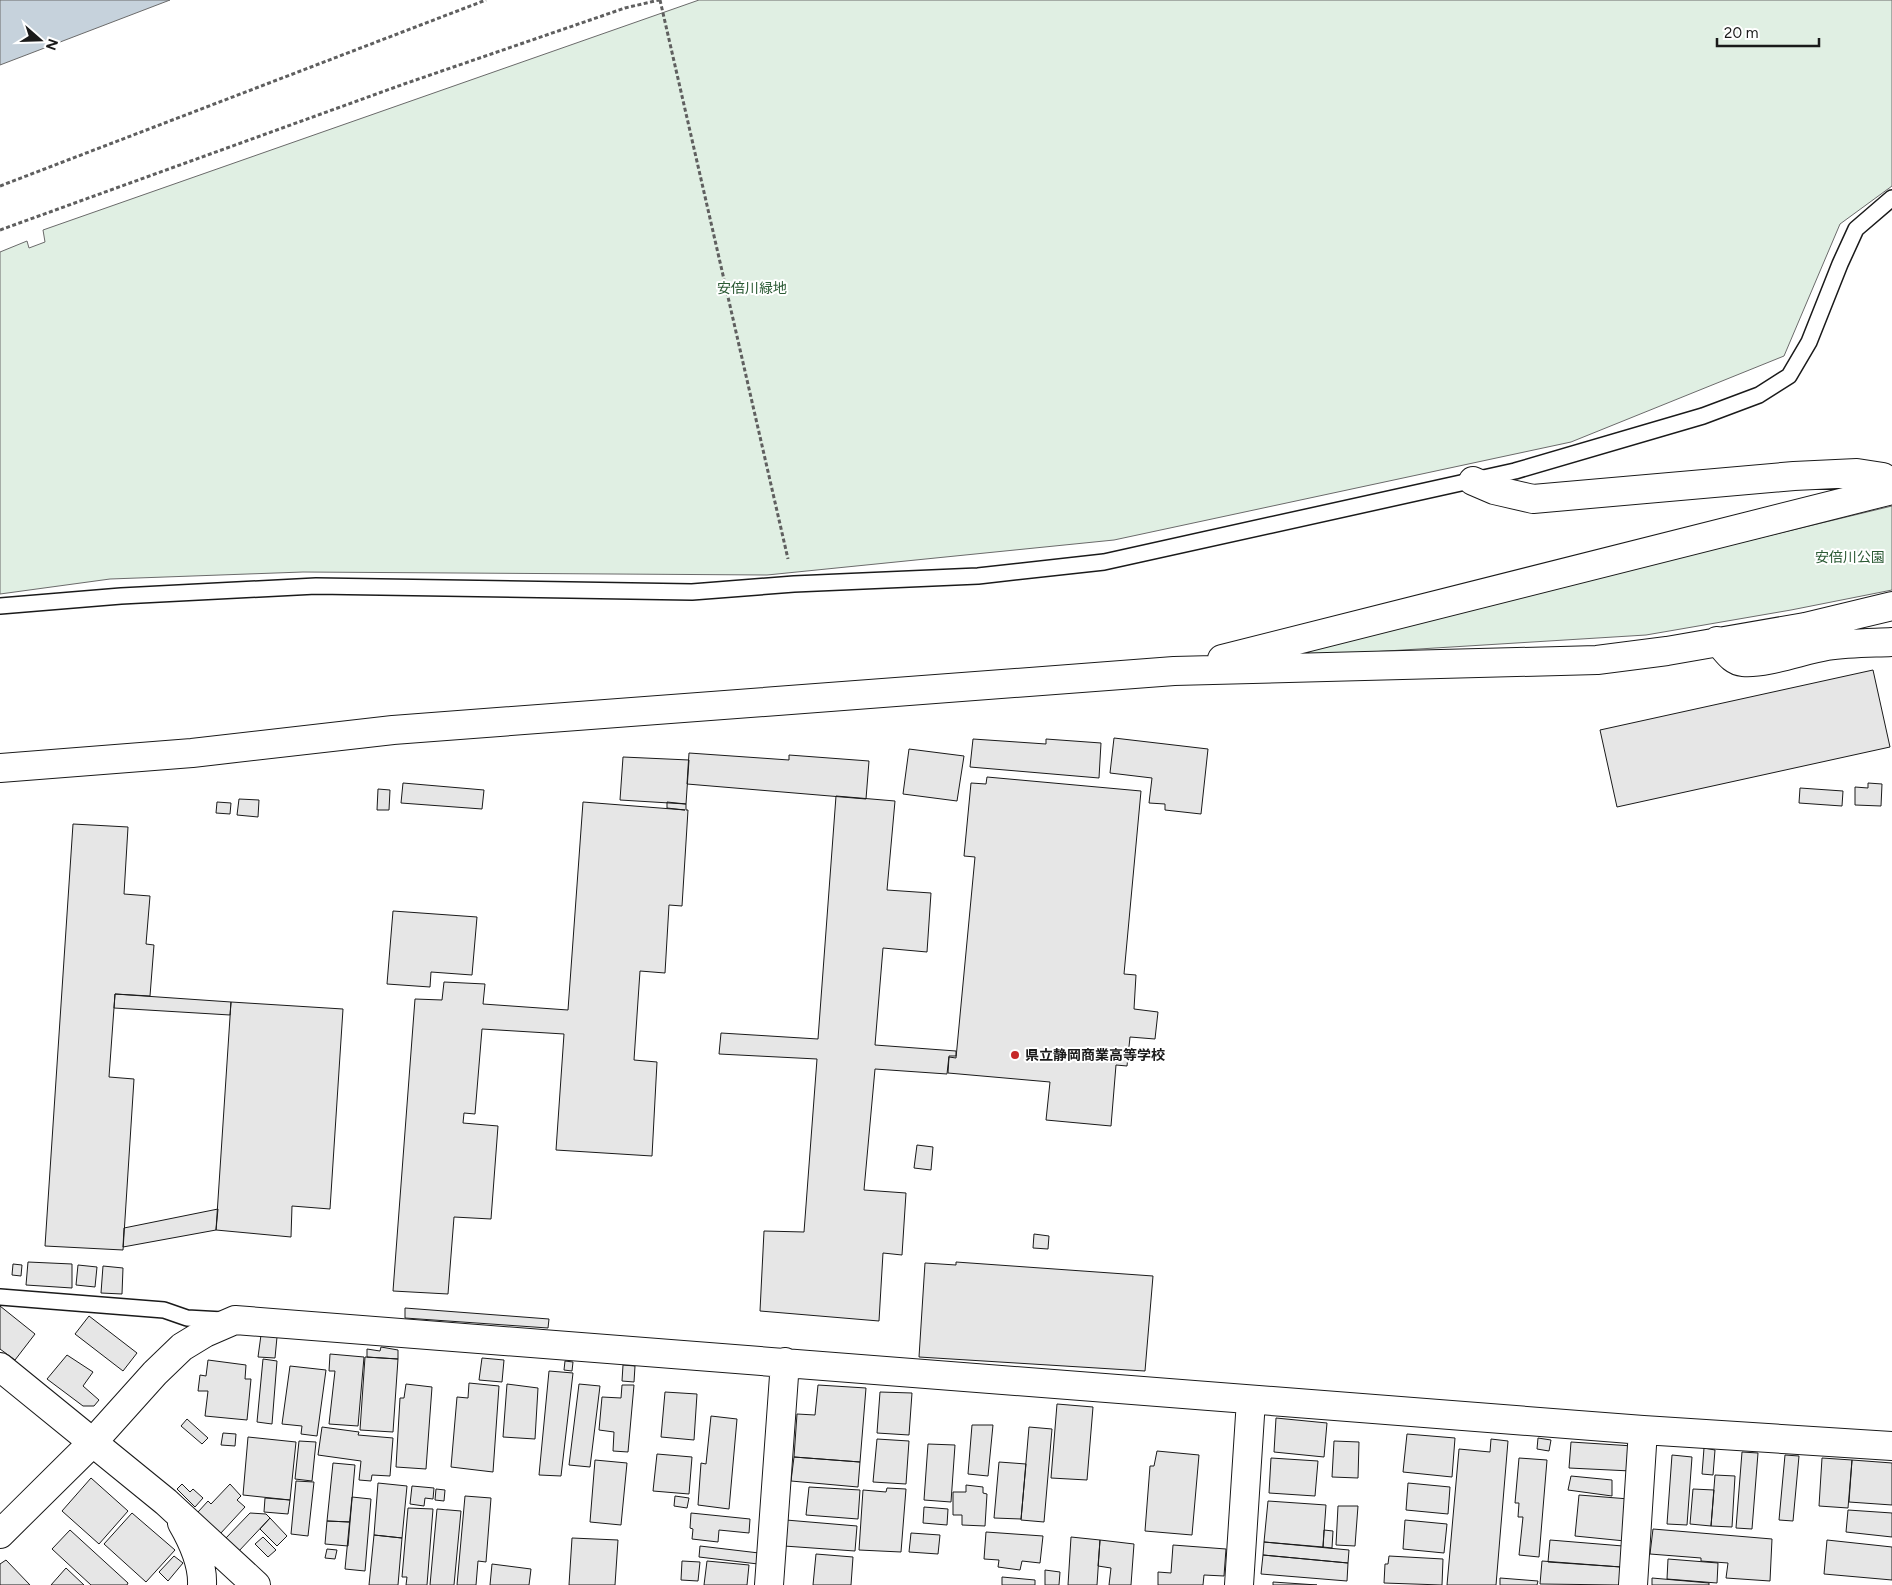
<svg xmlns="http://www.w3.org/2000/svg" width="1892" height="1585" font-family="Figtree,'Noto Sans JP',sans-serif">
<rect width="100%" height="100%" fill="#fff"/>
<path fill="#e0efe3" stroke="#6a6a6a" d="M699,0H1892V186L1840,224L1784,356L1571,442L1114,540L767,575L303,572L110,579L0,594V252L27,241L29,248L45,242L43,230Z
M1892,506V590L1791,610L1646,635L1257,659Z"/>
<path fill="#c6d2dc" stroke="#6a6a6a" d="M0,0H170L0,65Z"/>
<path fill="#e6e6e6" stroke="#1a1a1a" d="M1873,670L1890,747L1617,807L1600,730Z
M1114,738L1208,749L1201,814L1165,810V804L1149,803L1152,778L1110,773Z
M973,739L1046,744V739L1101,743L1099,778L970,767Z
M909,749L964,756L957,801L903,794Z
M689,753L789,760V755L869,761L866,799L687,784Z
M623,757L689,760L686,804L620,800Z
M987,777L1141,791L1124,974L1136,975L1134,1009L1158,1012L1155,1039L1130,1037L1127,1066L1116,1065L1111,1126L1046,1120L1050,1082L948,1073L949,1057L956,1058L975,857L964,856L971,783L986,784Z
M403,783L484,790L482,809L401,803Z
M1868,783L1882,784L1881,806L1855,805V787L1868,788Z
M1800,788L1843,791L1842,806L1799,803Z
M378,789L390,790L389,810H377Z
M836,796L895,801L887,890L931,893L927,952L883,948L875,1045L956,1051V1056H949L947,1074L875,1069L864,1190L906,1193L902,1255L883,1253L879,1321L760,1311L764,1231L804,1232L817,1059L719,1054L721,1033L818,1039Z
M239,799L259,800L258,817L237,815Z
M217,802L231,803L230,814L216,813Z
M583,802L685,810L667,808V802L686,804V810H688L682,906L669,905L665,973L640,971L634,1060L657,1062L652,1156L556,1150L564,1034L482,1029L475,1114L464,1113L463,1123L498,1126L491,1219L454,1217L448,1294L393,1291L415,999L442,1000L444,982L485,984L483,1004L568,1010Z
M73,824L128,827L124,894L150,896L146,944L154,945L150,996L115,994L109,1077L134,1079L123,1250L45,1246Z
M393,911L477,917L472,975L431,972L430,987L387,984Z
M115,994L231,1002L230,1015L114,1008Z
M231,1002L343,1009L330,1209L292,1206L291,1237L216,1230Z
M917,1145L933,1147L931,1170L914,1168Z
M218,1209L216,1230L123,1247L124,1228Z
M1034,1234L1049,1236L1048,1249L1033,1248Z
M28,1262L72,1264V1288L26,1285Z
M956,1262L1153,1276L1145,1371L919,1357L925,1263L956,1265Z
M13,1264L22,1265L21,1276L12,1275Z
M78,1265L97,1267L95,1287L76,1285Z
M103,1266L123,1268L122,1294L101,1293Z
M0,1306L35,1334L15,1360L0,1349Z
M405,1308L549,1319L548,1328L405,1318Z
M89,1316L137,1353L123,1371L75,1334Z
M261,1335L277,1337L275,1358L258,1357Z
M381,1347L398,1350V1359L367,1357V1349L380,1351Z
M330,1354L364,1357L358,1426L329,1424L335,1371H329Z
M67,1355L93,1372L83,1386L99,1400L94,1406H83L47,1379Z
M365,1357L398,1359L393,1432L360,1430Z
M482,1358L504,1360L502,1382L479,1380Z
M263,1359L277,1361L272,1424L257,1422Z
M208,1360L246,1365L245,1379H251L247,1420L205,1416L208,1391H198L200,1375L206,1376Z
M565,1361L573,1362L572,1371L564,1370Z
M623,1365L635,1366L634,1382L622,1381Z
M290,1366L326,1370L317,1436L301,1434L302,1426L282,1424Z
M549,1371L573,1373L561,1476L539,1475Z
M469,1383L499,1386L493,1472L451,1467L457,1397L468,1398Z
M406,1384L432,1387L426,1469L396,1467L400,1398H404Z
M507,1384L538,1388L535,1439L503,1437Z
M579,1384L600,1386L590,1467L569,1465Z
M622,1385H634L628,1452L613,1451L614,1432L599,1430L602,1397L621,1398Z
M818,1385L866,1388L860,1462L794,1457L797,1414L815,1415Z
M665,1392L697,1394L694,1440L661,1437Z
M880,1392L912,1393L909,1435L877,1433Z
M1057,1404L1093,1407L1087,1480L1051,1478Z
M711,1416L737,1419L729,1509L698,1505L701,1463L706,1464Z
M1276,1418L1327,1423L1324,1457L1274,1452Z
M187,1419L208,1438L202,1444L181,1426Z
M972,1425H993L988,1476L968,1474Z
M322,1427L359,1432L358,1435L393,1438L390,1476L372,1475L371,1481L359,1480L361,1461L318,1455Z
M1029,1427L1052,1429L1044,1522L1021,1520Z
M223,1433L236,1434L235,1446L221,1445Z
M1407,1434L1455,1438L1452,1477L1403,1472Z
M248,1437L296,1442L290,1500L243,1495Z
M1538,1438L1551,1440L1549,1451L1537,1449Z
M877,1439L909,1441L906,1484L873,1482Z
M1491,1439L1508,1441L1496,1585H1447L1459,1449L1490,1452Z
M299,1441L316,1442L312,1481L295,1479Z
M1334,1441L1359,1442L1358,1478L1332,1477Z
M1571,1442L1633,1446L1631,1471L1569,1468Z
M928,1444L955,1445L951,1502L924,1500Z
M1704,1448L1715,1450L1713,1475L1702,1474Z
M1157,1451L1199,1455L1192,1535L1145,1531L1150,1466H1154Z
M1742,1452L1758,1453L1752,1529L1736,1528Z
M657,1454L692,1457L689,1494L653,1491Z
M1672,1455L1692,1457L1687,1525L1667,1524Z
M1785,1455L1799,1456L1793,1521L1779,1520Z
M794,1457L860,1462L858,1487L791,1481Z
M1271,1458L1318,1461L1315,1496L1269,1493Z
M1519,1458L1547,1460L1539,1557L1519,1555L1523,1517H1518L1519,1503H1515Z
M1822,1458L1852,1460L1848,1508L1819,1506Z
M595,1460L627,1463L621,1525L590,1522Z
M1852,1460L1892,1463V1505L1849,1502Z
M999,1462L1026,1464L1021,1519L994,1518Z
M333,1463L355,1465L350,1522L327,1521Z
M1715,1475L1735,1476L1732,1527L1711,1526Z
M1571,1476L1612,1480V1496L1568,1490Z
M91,1478L128,1511L99,1544L62,1511Z
M296,1481L314,1482L308,1536L291,1534Z
M378,1483L407,1486L402,1538L374,1535Z
M1408,1483L1450,1487L1448,1514L1406,1510Z
M182,1484L190,1492L193,1489L203,1498L195,1507L177,1489Z
M230,1484L241,1496L237,1500L245,1507L220,1534L198,1512L208,1501L211,1504Z
M966,1485L983,1487V1493L987,1494L985,1526L962,1525V1515H953V1492H966Z
M412,1486L434,1488L433,1499L425,1498L424,1506L410,1504Z
M809,1487L860,1490L858,1519L806,1515Z
M887,1488L906,1489L901,1552L859,1550L863,1490L886,1492Z
M436,1489L445,1490L444,1501L435,1500Z
M1693,1489L1714,1490L1711,1526L1690,1524Z
M1579,1495L1629,1499L1625,1541L1575,1536Z
M465,1496L491,1498L486,1562L478,1561L476,1585H457Z
M675,1496L689,1498L687,1508L674,1506Z
M352,1497L371,1499L365,1571L345,1569Z
M265,1498L290,1500L288,1514L264,1512Z
M1268,1501L1326,1505L1323,1547L1264,1542Z
M1338,1506H1358L1355,1546L1336,1545Z
M924,1507L948,1509L947,1525L923,1523Z
M408,1508L433,1509L427,1585H406L407,1577H402Z
M437,1509L461,1511L454,1585H430Z
M1848,1510L1892,1513V1537L1846,1532Z
M132,1513L175,1550L146,1582L104,1544Z
M250,1513L266,1514L270,1518L238,1552L225,1539Z
M691,1513L750,1519L749,1533L719,1530L718,1542L692,1539L693,1529L690,1528Z
M270,1518L287,1536L277,1546L260,1529Z
M786,1520L857,1526L855,1551L784,1546Z
M1405,1520L1447,1524L1444,1553L1403,1549Z
M327,1521L350,1522L348,1546L325,1544Z
M1653,1529L1772,1539L1770,1581L1726,1578L1728,1563L1701,1561V1558L1650,1554Z
M70,1530L128,1583L127,1585H91L52,1549Z
M1324,1530L1333,1531L1332,1548L1323,1547Z
M986,1532L1043,1536L1040,1563L1022,1561L1020,1570L998,1567L999,1560L984,1559Z
M911,1533L940,1535L938,1554L909,1552Z
M374,1535L402,1538L398,1585H369Z
M263,1537L276,1550L268,1557L255,1544Z
M1071,1537L1100,1540L1097,1585H1068Z
M572,1538L618,1540L615,1585H569Z
M1100,1540L1134,1544L1131,1585H1109L1111,1568L1098,1566Z
M1550,1540L1623,1546L1621,1567L1548,1562Z
M1827,1540L1892,1547V1580L1824,1574Z
M1264,1542L1349,1550L1348,1563L1263,1555Z
M1173,1545L1226,1549L1224,1576L1204,1575L1203,1585H1158V1572L1171,1573Z
M700,1546L759,1553L758,1564L699,1557Z
M327,1549L337,1550L335,1559L325,1558Z
M816,1554L853,1557L851,1585H813Z
M1263,1555L1348,1563L1347,1581L1261,1574Z
M174,1556L183,1563L168,1581L159,1572Z
M1389,1556L1443,1559L1442,1585L1384,1583L1385,1564H1388Z
M1668,1559L1718,1563L1717,1583L1667,1579Z
M6,1560L30,1585H0V1564Z
M682,1561L700,1562L698,1581L681,1580Z
M707,1561L749,1565L747,1585H704Z
M1542,1561L1621,1567L1620,1585L1540,1584Z
M492,1564L531,1569L529,1585H490Z
M66,1568L84,1585H51Z
M1045,1570L1060,1572L1059,1585H1045Z
M1002,1577L1035,1580V1585H1002Z
M1500,1578L1538,1581L1537,1585H1500Z
M1652,1578L1709,1583V1585H1652Z
M1273,1582L1317,1585H1273Z"/>
<g fill="none" stroke-linecap="round" stroke-linejoin="round">
<defs>
<path id="service" d="M0,606L121,596L316,586L692,592L794,584L978,576L1104,562L1515,471L1703,416L1759,395L1789,376L1809,342L1840,264L1856,229L1892,198
M0,1297L164,1310L187,1318L223,1320"/>
<path id="minor" d="M1473,481L1494,490L1533,499L1794,476L1857,473L1883,477L1892,484
M1717,641C1726,649 1731,661 1743,662C1766,664 1803,650 1827,646C1848,643 1870,643 1892,642
M1222,659L1892,490
M0,768L192,753L393,730L1174,671L1597,660L1667,651L1805,627L1892,606
M0,1367L166,1502L256,1585
M182,1523C193,1542 203,1563 202,1585
M0,1534L93,1442L155,1373L182,1347L205,1333L235,1320L1643,1430L1892,1446
M769,1585L785,1362
M1239,1585L1251,1400
M1633,1585L1643,1430"/>
</defs>
<use href="#service" stroke="#1a1a1a" stroke-width="18"/>
<use href="#minor" stroke="#1a1a1a" stroke-width="30"/>
<path stroke="#5f5f5f" stroke-width="3" stroke-dasharray="4 2.5" stroke-linecap="butt" d="M660,0L788,559
M0,186L486,0
M0,230L404,84L625,8L659,0"/>
<use href="#service" stroke="#fff" stroke-width="15"/>
<use href="#minor" stroke="#fff" stroke-width="28"/>
</g>
<circle fill="#c62828" stroke="#fff" stroke-width="2" cx="1015" cy="1055" r="5"/>
<g text-anchor="middle" stroke-width="4" stroke-linejoin="round" paint-order="stroke">
<g font-size="14" fill="#2b5a34" stroke="#fff">
<text x="752" y="293">安倍川緑地</text>
<text x="1850" y="562">安倍川公園</text>
</g>
<g font-size="14" font-weight="bold" fill="#1a1a1a" stroke="#fff" text-anchor="start">
<text x="1025" y="1060">県立静岡商業高等学校</text>
</g>
</g>
<g transform="translate(40 40) rotate(110)" stroke="#ffffff" stroke-width="4" paint-order="stroke">
<path d="M0-4L9 19L0 12L-9 19Z" fill="#1a1a1a"/>
<text y="-8" font-size="14" font-weight="bold" text-anchor="middle" fill="#1a1a1a">N</text>
</g>
<path d="M1717 38v8h102v-8" fill="none" stroke="#1a1a1a" stroke-width="2.5"/>
<text x="1724" y="38" font-size="15" fill="#1a1a1a" stroke="#ffffff" stroke-width="4" paint-order="stroke">20 m</text>
</svg>
